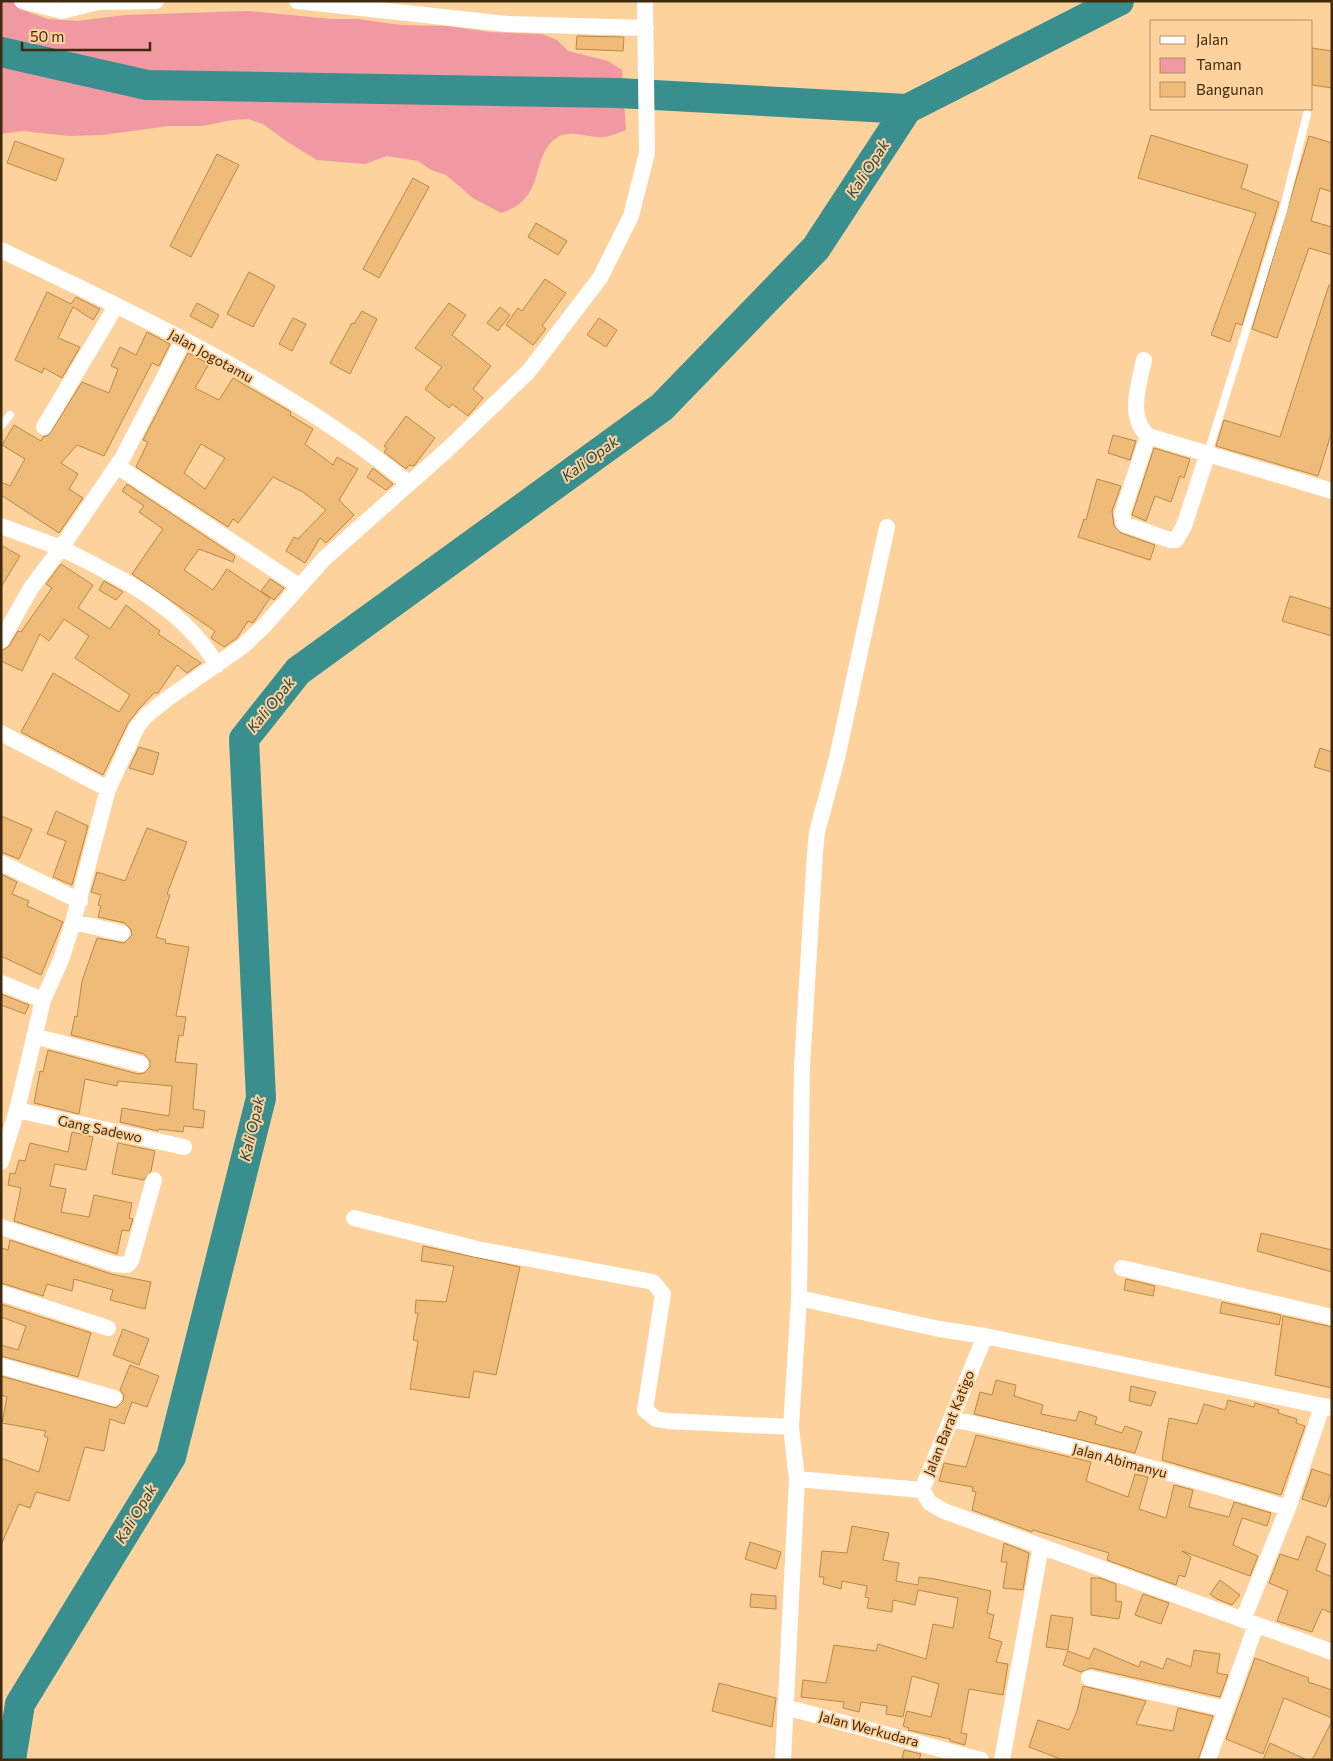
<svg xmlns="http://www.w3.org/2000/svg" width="1333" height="1761" font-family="Commissioner,sans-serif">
<rect width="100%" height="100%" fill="#fdd29d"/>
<path fill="#f099a3" d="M1,1H20V9L48,19L77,21L125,15L248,11L332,19H358L401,25L446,26L490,32L542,34L557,40L568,51L608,61L622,70L626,130C620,132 611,136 604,137C590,139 572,129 558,137C528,156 549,198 501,213L473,198L446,175L431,170L418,161L387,156L365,164L317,160L289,143L263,124L248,119L233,120L202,126H169L102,135L70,136L22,131L1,134Z"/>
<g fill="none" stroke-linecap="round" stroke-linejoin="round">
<path stroke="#388f8d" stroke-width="30" d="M1,52L147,85L618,93L907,109
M11,1760L20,1704L171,1457L261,1098L244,739L298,671L662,407L816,248L907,109L1119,1"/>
</g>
<path fill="#efbb78" stroke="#ba8846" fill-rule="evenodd" d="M577,36L624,37L623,51L576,49Z
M1312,48L1332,51V88L1312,85Z
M1151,135L1248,165L1241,188L1279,202L1242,325L1236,323L1230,342L1211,335L1256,213L1138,178Z
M1309,136L1332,143V192L1320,188L1311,221L1332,227V255L1309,248L1277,338L1252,329Z
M15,141L64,159L56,181L7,163Z
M217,154L239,165L191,257L170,246Z
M413,178L429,187L379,278L363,269Z
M536,223L567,241L558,255L528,237Z
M249,272L275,286L253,327L227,314Z
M545,279L566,293L542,326L546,329L533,345L506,325L518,308L522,311Z
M1329,285H1332V431L1318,476L1216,446L1224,420L1280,437Z
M47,292L71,304L76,297L100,309L93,320L73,307L58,338L80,347L62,378L44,368L42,373L15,360Z
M197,303L219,315L212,328L190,316Z
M449,303L466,315L452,335L491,366L473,389L483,398L468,416L452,404L449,408L425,389L442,367L415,348Z
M500,307L510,315L498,331L487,323Z
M362,311L377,319L350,374L330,363L352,323L354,324Z
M293,318L306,324L292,351L279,344Z
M599,318L617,330L606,347L587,335Z
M147,332L170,344L159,366L152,363L104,456L77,445L61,463L78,474L69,489L83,498L59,533L1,495V482L10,486L25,459L2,445L14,425L41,441L43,437L49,435L82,382L109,393L118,369L111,366L120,347L136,355Z
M188,353L209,364L195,388L219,400L233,378L291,412L290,415L313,429L305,444L333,465L337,457L358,469L339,500L354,515L326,543L320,538L305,563L286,551L294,537L298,539L326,510L303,492L273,477L238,523L233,519L228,527L136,467L148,442L143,440ZM201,444L225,458L205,489L184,473Z
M406,416L435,438L414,466L409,465L406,469L384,452L387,448L384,446Z
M1113,435L1136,441L1130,460L1108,453Z
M1154,448L1190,459L1184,478L1180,476L1171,502L1155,496L1146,521L1132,515Z
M373,468L393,484L386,490L367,477Z
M1097,479L1121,486L1112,511L1114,526L1121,533L1155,545L1150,560L1078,537L1084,519L1086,520Z
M127,484L235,556L233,562L199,549L184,570L213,590L227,569L270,598L253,623L248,621L237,638L224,647L211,638L215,631L132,574L163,529L139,512L144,506L122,491Z
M1,545L20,556L1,587Z
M61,564L93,585L78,608L110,629L126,605L160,631L158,634L201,663L187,673L177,665L158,693H154L139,709L128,723L103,775L21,732L53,673L119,712L130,695L75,658L89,636L64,619L49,641L40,634L22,671L1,661V651L9,646L18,631L21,632L52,588L46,584Z
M270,579L284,588L274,600L261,591Z
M104,581L123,592L116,600L99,590Z
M1290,596L1332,609V636L1282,621Z
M139,747L159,753L153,775L129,768Z
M1320,748L1332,752V772L1314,767Z
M56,811L88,826L72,885L53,877L66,841L47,834Z
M1,816L32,829L19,859L1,852Z
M147,828L187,842L167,894L170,895L156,937L166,940L165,943L189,947L176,1016L186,1017L183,1036L179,1035L175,1062L197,1064L193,1109L205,1111L203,1128L184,1126L183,1132L159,1129L158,1131L120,1122L122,1108L169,1116L172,1086L118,1081L117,1086L85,1079L79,1114L34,1103L40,1071L43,1072L48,1050L138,1074L144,1073L150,1067V1061L144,1054L71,1035L75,1016L77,1017L82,981L97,938L124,943L132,935L131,930L125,923L98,917L101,906L98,905L101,895L91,892L97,872L125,881Z
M1,874L17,882L12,894L29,901L27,906L63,922L41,975L1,956Z
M1,994L29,1005L25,1014L1,1005Z
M72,1132L93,1137L86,1170L55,1164L50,1186L66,1189L61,1212L89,1217L94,1195L132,1203L129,1218L133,1219L129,1231L122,1230L117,1254L14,1221L21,1188L8,1185L10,1173L15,1174L19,1160L25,1161L30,1143L68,1152Z
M118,1143L155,1151L151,1171L144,1180L112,1174Z
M1261,1233L1332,1250V1272L1257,1251Z
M10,1240L111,1274L151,1282L145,1309L110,1300L113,1290L74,1279L72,1291L47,1284L43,1296L1,1283V1248L8,1250Z
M423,1246L520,1267L496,1375L474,1371L469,1398L410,1389L418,1341L413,1340L418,1313H415L416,1300L446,1302L454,1266L421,1261Z
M1126,1279L1155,1286L1153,1296L1124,1290Z
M1222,1302L1281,1315L1279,1325L1220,1313Z
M1,1304L91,1333L78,1377L1,1356V1345L18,1350L26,1326L1,1317Z
M1283,1316L1332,1327V1388L1275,1375Z
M123,1329L149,1339L139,1365L113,1355Z
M130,1365L159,1376L147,1407L132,1402L124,1424L110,1419L104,1451L85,1447L69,1501L36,1492L30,1508L19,1504L1,1545V1458L39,1472L48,1438L44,1436L46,1431L2,1423L7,1397L1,1395V1376L116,1408L123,1401L124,1395L120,1390Z
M996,1380L1016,1385L1014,1396L1043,1405L1041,1414L1076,1421L1079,1411L1097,1417L1095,1424L1122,1433L1125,1426L1142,1432L1135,1453L974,1414L980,1392L992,1395Z
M1131,1386L1156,1392L1151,1406L1129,1401Z
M1228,1400L1254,1407L1255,1403L1279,1410L1278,1413L1297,1419L1296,1423L1305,1426L1281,1495L1162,1460L1169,1418L1197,1424L1204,1404L1225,1410Z
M976,1435L1091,1462L1086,1481L1128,1497L1135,1474L1148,1477L1139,1509L1166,1518L1174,1485L1193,1490L1189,1507L1229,1517L1234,1502L1271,1513L1267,1526L1242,1518L1233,1545L1258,1556L1250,1576L1182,1551L1191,1557L1185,1577L1179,1575L1176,1585L1107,1560L1109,1553L1033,1530L1032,1532L972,1510L976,1492L972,1491L973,1487L939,1481L944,1463L966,1467Z
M1312,1469L1332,1476V1490L1326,1507L1302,1499Z
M852,1526L889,1533L883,1560L899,1563L896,1581L918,1585L919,1577L935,1579L991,1591L987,1613L994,1615L989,1638L1002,1642L996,1662L1008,1664L1003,1695L969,1689L961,1733L967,1734L965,1745L950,1741V1739L908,1730L909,1728L903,1726L907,1711L931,1717L939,1684L912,1676L903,1717L886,1714L887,1706L861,1702L859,1712L843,1708L844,1702L801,1697L803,1680L826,1683L834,1645L876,1651L878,1644L926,1659L933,1624L953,1628L958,1598L918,1590L915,1605L893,1600L892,1612L867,1608L869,1598L865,1597L867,1586L842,1581L841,1589L823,1584L824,1577H819L822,1551L847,1553Z
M1307,1536L1326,1544L1316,1570L1332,1577V1613L1322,1609L1312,1632L1277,1621L1288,1591L1269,1583L1280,1554L1298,1560Z
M750,1542L781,1552L776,1569L745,1559Z
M1004,1543L1029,1553L1023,1590L1003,1588L1007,1562H1001Z
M1091,1578H1100L1116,1584V1601L1122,1602L1119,1619L1091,1615Z
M1220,1580L1240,1595L1232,1605L1217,1599L1210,1594Z
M751,1594L776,1596V1609L750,1607Z
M1143,1594L1169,1603L1161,1624L1135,1615Z
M1051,1615L1073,1618L1068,1650L1046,1647Z
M1094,1648L1139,1667L1141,1661L1163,1669L1167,1658L1191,1667L1194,1650L1220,1654L1217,1673L1228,1675L1220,1697L1091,1668L1081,1672L1063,1665L1068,1651L1089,1659Z
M1255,1658L1309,1678L1308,1682L1332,1690V1718L1284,1698L1263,1754L1226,1739Z
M719,1683L776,1698L772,1727L712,1711Z
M1083,1686L1146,1701L1136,1724L1173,1731L1178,1708L1213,1716L1198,1760H1063L1029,1747L1038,1720L1069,1730L1077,1711Z
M1332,1721V1760H1312Z
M1270,1743L1307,1760H1263Z
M904,1750L921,1754L919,1760H902Z"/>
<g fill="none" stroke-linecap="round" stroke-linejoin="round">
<path stroke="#fff" stroke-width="8" d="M1,426L10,415
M1208,453L1283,211L1307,114"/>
<path stroke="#fff" stroke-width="16" d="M22,1L62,11L98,2L156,1
M297,1L507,24L646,28
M1,250C141,317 287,384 408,483
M1144,360C1139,385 1127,416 1148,436L1122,514L1124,524L1170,540H1176L1184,526L1208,453
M44,427L116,306
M1148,436L1332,491
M117,466L299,586
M1,526L61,548L123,457L183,341
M1,641L31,588L61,548C120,578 182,606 217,665
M1,733L108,789
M1,863L80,901
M73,922L122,933
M1,983L43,1000
M34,1036L141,1064
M17,1110L184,1147
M1,1162L17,1110L43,1000L61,960L73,922L108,789L137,727L147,715L167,699L243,646L264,626L324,559L448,449L529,371L600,278L631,216L647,153L645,1
M354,1218L477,1249L653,1282L663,1294L645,1410L656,1419L667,1421L791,1427
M1,1227L114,1264L127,1265L131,1261L154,1180
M1122,1268L1332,1317
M1,1293L108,1328
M799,1298L939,1329L985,1336
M1,1366L114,1398
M951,1419C1064,1442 1177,1474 1288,1508
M797,1479L791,1427L799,1298L802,1066L815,853L817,832L837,758L887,527
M922,1490L930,1503L944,1511L1332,1652
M1243,1620L1288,1508L1322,1407
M1089,1678L1226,1709
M785,1707L981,1760
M783,1760L797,1479L922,1490L985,1336L1332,1408
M1002,1760L1041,1546
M1208,1760L1256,1625"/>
</g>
<g text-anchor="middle" stroke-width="4" stroke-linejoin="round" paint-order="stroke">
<g font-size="14" fill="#3f2a0e" stroke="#fdd29d">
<text transform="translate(211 356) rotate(29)" y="5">Jalan Jogotamu</text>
<text transform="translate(100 1129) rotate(12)" y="5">Gang Sadewo</text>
<text transform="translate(949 1423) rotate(-68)" y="5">Jalan Barat Katigo</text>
<text transform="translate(1120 1461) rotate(15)" y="5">Jalan Abimanyu</text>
<text transform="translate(869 1729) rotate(15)" y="5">Jalan Werkudara</text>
</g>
<g font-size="15" font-style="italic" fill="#284342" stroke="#fdd29d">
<text transform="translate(868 169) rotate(-57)" y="5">Kali Opak</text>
<text transform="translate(590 459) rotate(-36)" y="5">Kali Opak</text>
<text transform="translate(271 705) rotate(-51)" y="5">Kali Opak</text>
<text transform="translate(252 1129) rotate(-77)" y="5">Kali Opak</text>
<text transform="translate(136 1514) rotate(-59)" y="5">Kali Opak</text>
</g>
</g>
<rect width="1333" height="1761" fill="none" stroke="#3f2a0e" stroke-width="5"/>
<rect x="1150" y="20" width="162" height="90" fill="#fdd29d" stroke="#b18f64"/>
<rect x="1160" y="36" width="25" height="8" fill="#ffffff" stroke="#b18f64"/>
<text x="1196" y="45" font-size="15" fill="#3f2a0e">Jalan</text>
<rect x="1160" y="58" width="25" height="15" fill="#f099a3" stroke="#b18f64"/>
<text x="1196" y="70" font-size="15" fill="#3f2a0e">Taman</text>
<rect x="1160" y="82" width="25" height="15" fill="#efbb78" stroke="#b18f64"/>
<text x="1196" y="95" font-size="15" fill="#3f2a0e">Bangunan</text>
<path d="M22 42v8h128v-8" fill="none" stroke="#3f2a0e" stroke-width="2.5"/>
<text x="30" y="42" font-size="15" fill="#3f2a0e" stroke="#fdd29d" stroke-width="4" paint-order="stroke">50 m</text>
</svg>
